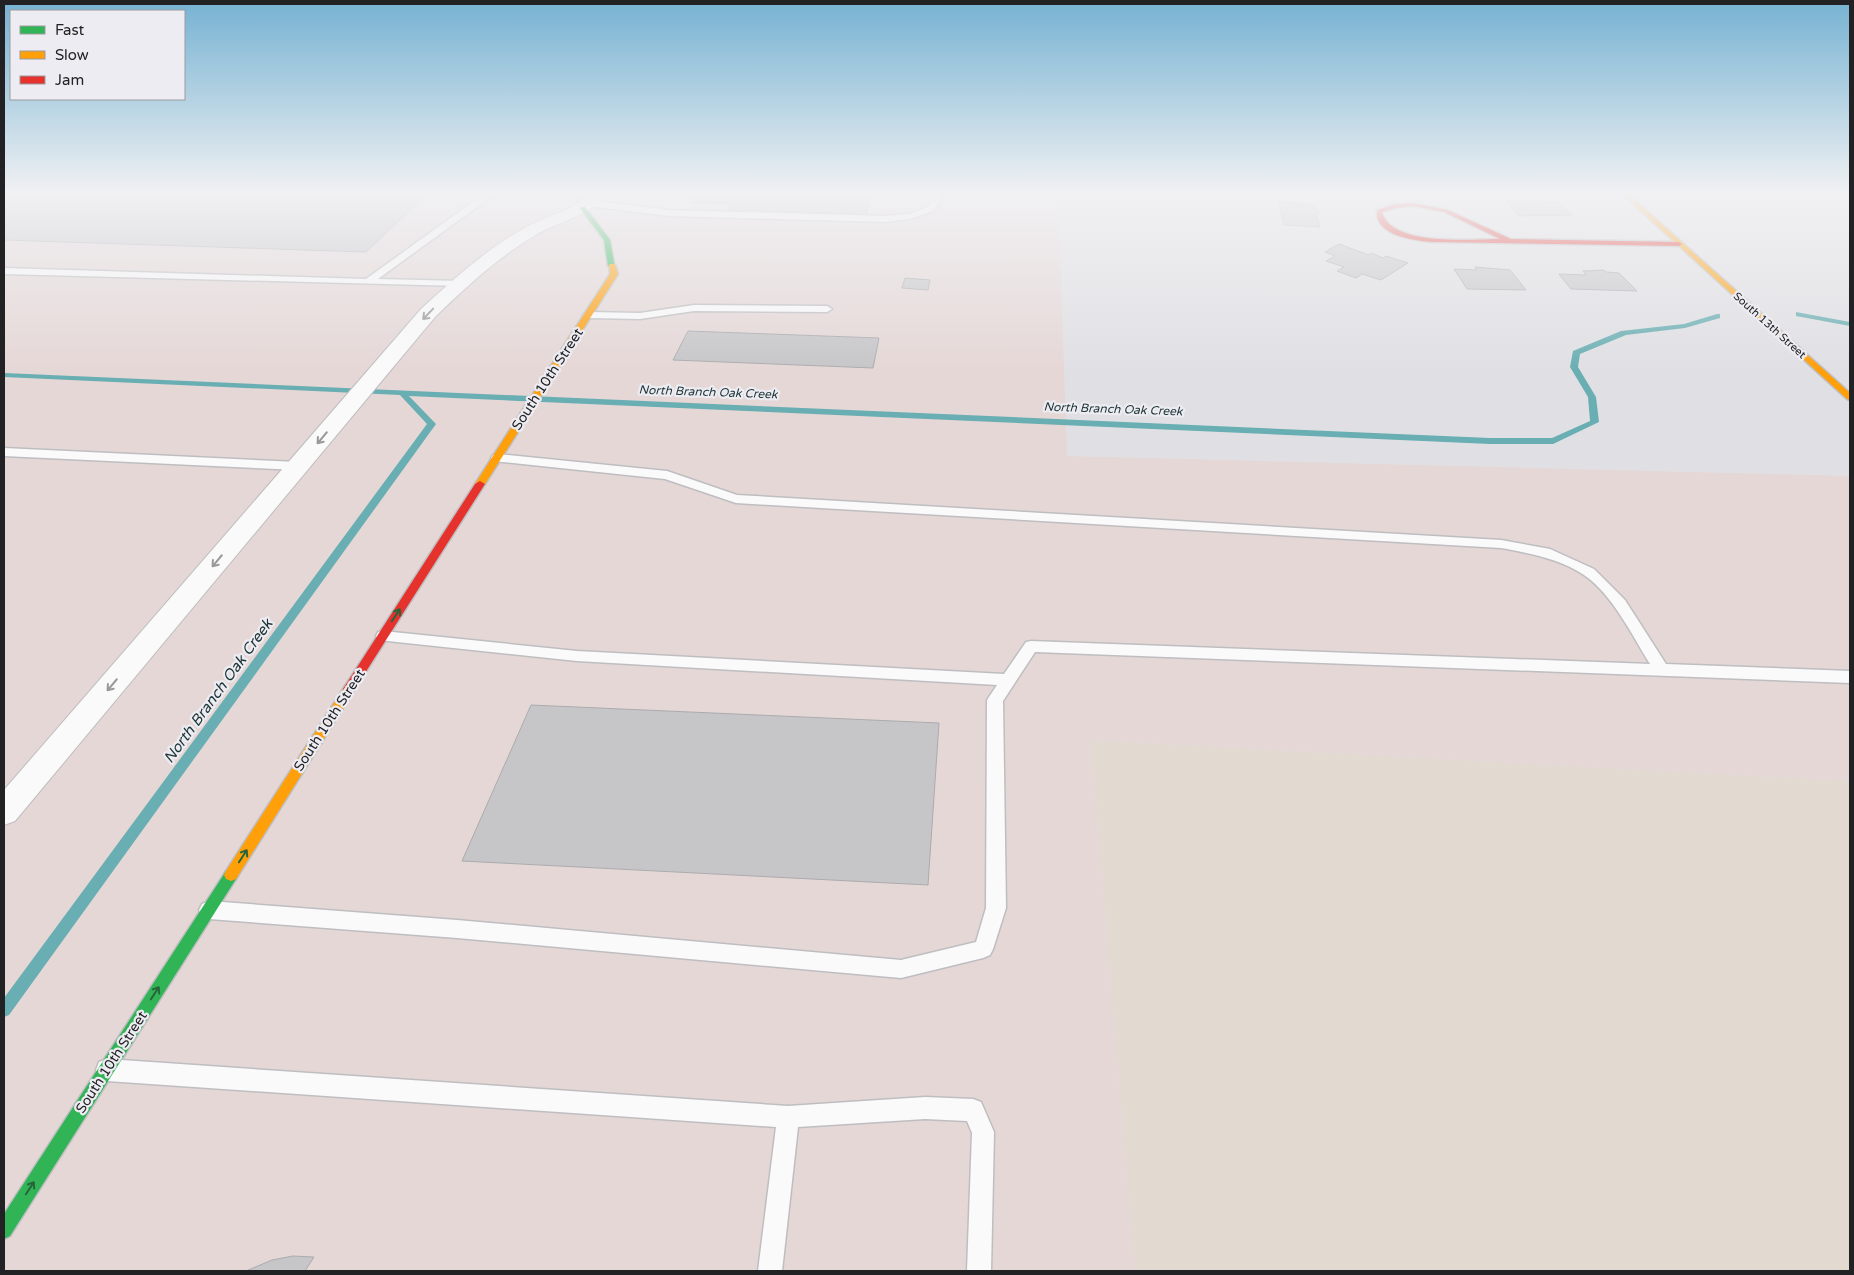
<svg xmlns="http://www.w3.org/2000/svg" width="1854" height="1275" font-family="'Varela Round',sans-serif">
<rect width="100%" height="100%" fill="#e0e0e4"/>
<path fill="#e2d9d1" d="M1091,740L1850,781V1271H1135Z"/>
<path fill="#e5d7d6" d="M4,193H1058L1067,456L1850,476V781L1091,740L1135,1271H4Z"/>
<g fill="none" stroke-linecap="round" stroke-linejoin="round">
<path fill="#69aeb2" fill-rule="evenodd" d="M1796,312L1850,322V326L1796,316Z
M1717,314H1720V318L1685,328L1626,335L1580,354L1578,367L1596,397L1599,422L1553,444H1490L409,396L436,424L9,1015L4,1017V998L427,424L400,395L4,377V373L1490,438H1552L1590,421L1588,397L1570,367L1573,351L1621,331L1684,324Z"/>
</g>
<path fill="#c6c6c9" stroke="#ababae" d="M4,193H388L384,196L424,197L366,252L4,240Z
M698,193H873L866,214L728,210L731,204L691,203Z
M949,193H960L970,195L965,198L948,194Z
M1505,200L1559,202L1572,215L1518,216Z
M1279,202L1313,204L1319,214H1316L1320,227L1284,225Z
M1339,244L1369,255L1371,253L1383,258L1386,256L1408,263L1381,280L1362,274L1356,278L1337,271L1344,267L1326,261L1335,256L1325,252Z
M1475,267L1510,270L1526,290L1467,289L1454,269L1477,270Z
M1604,270L1606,272L1619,273L1637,291L1571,289L1559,274L1586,275L1583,271Z
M905,278L930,280L928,290L902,288Z
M688,331L879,338L873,368L673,360Z
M531,705L939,723L928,885L462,861Z
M293,1256L314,1257L305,1271H246L272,1260Z"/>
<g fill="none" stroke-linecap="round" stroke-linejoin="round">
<defs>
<path id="lane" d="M485,193H601L597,196H492L378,279L463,281L465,283L460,286L4,274V268L366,279Z
M932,193H940L941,199L934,211L910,219L885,222L669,216L588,206L584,203L588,200L669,210L885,216L909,214L928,207L933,199Z
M694,305L827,306L832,309L827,312L694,311L640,319L588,318L583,315L588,312L640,313Z
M4,448L298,462L304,466L298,470L4,456Z
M497,454L667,471L737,495L1501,540L1550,549L1594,569L1625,600L1666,664L1850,671V683L1035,652L1003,701L1006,908L993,949L990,955L983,958L901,978L457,938L209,919L202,916L199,910L202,904L209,901L457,920L901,960L976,942L986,908L987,700L997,685L577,661L378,640L376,636L378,632L383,631L577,651L1004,674L1026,642L1031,641L1650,664C1632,635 1612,594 1584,575C1561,559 1528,553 1501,548L736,503L665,479L493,461L491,458L493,455Z
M107,1059L788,1106L925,1097L973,1099L981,1102L994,1132L991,1271H967L972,1133L967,1121L925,1119L798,1127L782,1271H758L776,1127L107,1081L99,1078L96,1070L99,1062Z"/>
<path id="street" d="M590,193H606C588,218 558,221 534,236C496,259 466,287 435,317L15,821L4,825V790L421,309C453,280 485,250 523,229C547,215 569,213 590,193Z"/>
<path id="fast" d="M581,207H585L610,240L615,268L608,266L604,240L580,208Z
M231,869L236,871L238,875L236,879L10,1236L4,1239V1214L226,871Z"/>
<path id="slow" d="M1621,193H1627L1850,393V400L1847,399Z
M609,264H615L618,274L485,484L483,486H477L475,484L610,274Z
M349,685L353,686L355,689L353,692L236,879L231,881L226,879L224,875L226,871L345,686Z"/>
<path id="jam" d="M1413,203L1448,210L1511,239L1679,242L1682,244L1679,246L1430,242C1412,240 1374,235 1377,210L1396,204ZM1413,206L1444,212L1500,239C1472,239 1391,247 1382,212L1397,208Z
M480,481L485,484L353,692H345L343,689L345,686L475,484Z"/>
</defs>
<use href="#lane" stroke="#bebec1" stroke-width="3"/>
<use href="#street" stroke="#bebec1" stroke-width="2"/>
<use href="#fast" stroke="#bebec1" stroke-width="3"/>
<use href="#slow" stroke="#bebec1" stroke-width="3"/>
<use href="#jam" stroke="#bebec1" stroke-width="3"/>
<use href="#lane" fill="#fafafb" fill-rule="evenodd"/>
<use href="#street" fill="#fafafb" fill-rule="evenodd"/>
<use href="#fast" fill="#30b455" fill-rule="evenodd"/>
<use href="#slow" fill="#ff9f0a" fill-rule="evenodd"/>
<use href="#jam" fill="#e5322d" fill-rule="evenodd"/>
</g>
<defs><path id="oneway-shaft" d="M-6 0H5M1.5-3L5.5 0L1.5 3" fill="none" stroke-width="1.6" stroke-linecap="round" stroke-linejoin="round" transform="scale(1.25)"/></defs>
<g stroke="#99999a">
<use href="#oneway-shaft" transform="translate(428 314) rotate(134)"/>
<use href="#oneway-shaft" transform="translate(322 438) rotate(130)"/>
<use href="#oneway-shaft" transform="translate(217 561) rotate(130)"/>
<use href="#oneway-shaft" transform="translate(112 685) rotate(130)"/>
</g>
<g stroke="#28643a">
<use href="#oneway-shaft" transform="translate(396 615) rotate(-57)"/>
<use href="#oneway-shaft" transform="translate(243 856) rotate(-57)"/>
<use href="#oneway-shaft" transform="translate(155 993) rotate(-57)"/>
<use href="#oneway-shaft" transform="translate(30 1188) rotate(-57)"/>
</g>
<linearGradient id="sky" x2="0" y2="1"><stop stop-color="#75b2d2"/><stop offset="0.52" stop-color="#f1f1f3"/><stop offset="1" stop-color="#f1f1f3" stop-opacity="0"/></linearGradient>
<rect width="1854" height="371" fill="url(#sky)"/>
<g text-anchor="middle" stroke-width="4.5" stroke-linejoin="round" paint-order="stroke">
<g font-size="11" fill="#222224" stroke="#ececf2">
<text transform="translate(1770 325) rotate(42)" y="4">South 13th Street</text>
</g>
<g font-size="12" font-style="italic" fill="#1d3435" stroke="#ececf2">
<text transform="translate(708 392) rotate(2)" y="4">North Branch Oak Creek</text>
<text transform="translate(1113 409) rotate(2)" y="4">North Branch Oak Creek</text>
</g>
<g font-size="14" fill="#222224" stroke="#ececf2">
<text transform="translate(547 379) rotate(-57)" y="5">South 10th Street</text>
<text transform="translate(329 720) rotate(-57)" y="5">South 10th Street</text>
<text transform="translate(111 1062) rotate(-57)" y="5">South 10th Street</text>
</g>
<g font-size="15" font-style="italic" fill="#1d3435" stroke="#ececf2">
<text transform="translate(218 691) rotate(-54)" y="5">North Branch Oak Creek</text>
</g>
</g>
<rect width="1854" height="1275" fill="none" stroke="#222224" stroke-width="10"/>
<rect x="10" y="10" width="175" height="90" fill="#ececf2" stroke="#9b9ba0"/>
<rect x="20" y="26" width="25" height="8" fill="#30b455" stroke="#9b9ba0"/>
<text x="55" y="35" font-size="15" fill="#222224">Fast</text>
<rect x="20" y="51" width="25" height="8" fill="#ff9f0a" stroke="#9b9ba0"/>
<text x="55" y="60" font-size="15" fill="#222224">Slow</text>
<rect x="20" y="76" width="25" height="8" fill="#e5322d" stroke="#9b9ba0"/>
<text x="55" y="85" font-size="15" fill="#222224">Jam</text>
</svg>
